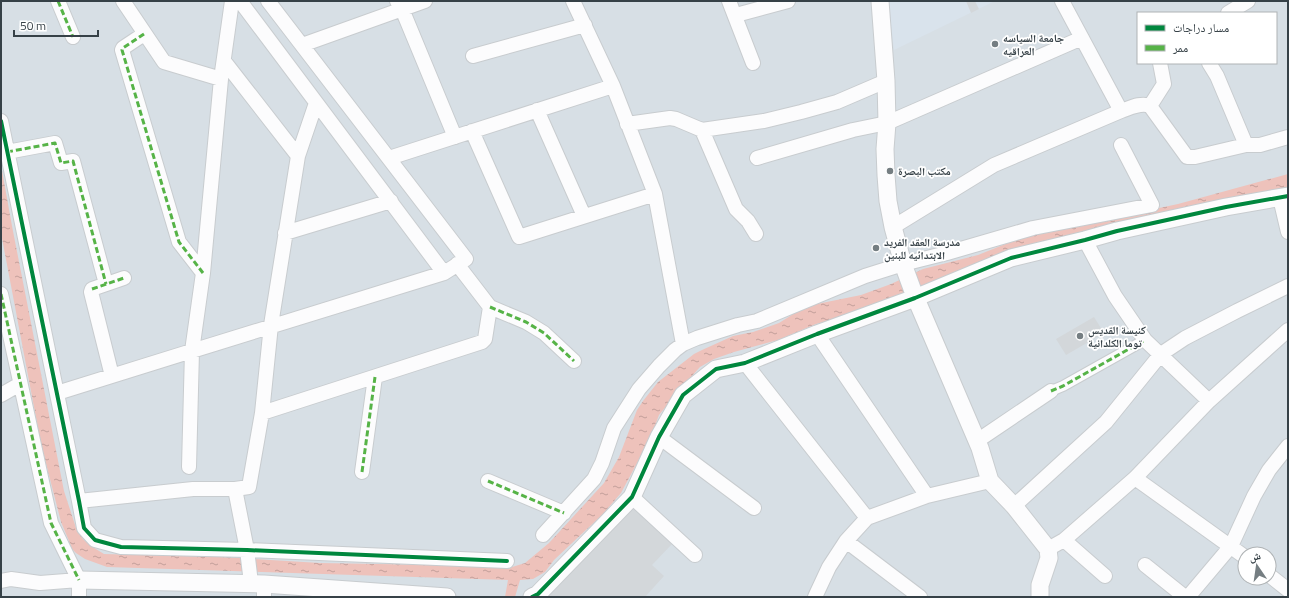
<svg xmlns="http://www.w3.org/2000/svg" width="1289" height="598" font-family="'Titillium Web','Noto Naskh Arabic',sans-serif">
<defs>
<pattern id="water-ripples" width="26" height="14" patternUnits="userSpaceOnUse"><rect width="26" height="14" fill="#eec2bb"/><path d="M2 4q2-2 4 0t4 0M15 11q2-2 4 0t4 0" fill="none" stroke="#c29f9a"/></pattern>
</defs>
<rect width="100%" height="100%" fill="#eaeef1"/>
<path fill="#d7dfe5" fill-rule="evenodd" d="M1,1H1288V597H1ZM1138,13H1276V63H1138ZM1245,554H1269V578H1245Z"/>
<path fill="#d9e3ec" d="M888,1H995L894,50Z"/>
<path fill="url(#water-ripples)" d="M1,165L12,226L64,491L76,528L83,539L91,546L104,554L221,557L320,563L495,566L509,568L525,563L549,543L604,483L619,457L637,410L643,401L658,382L694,354L702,350L733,336L753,332L779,323L795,313L812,305L861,295L891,284L923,269L978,255L1023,237L1178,204L1288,174V187L1239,196L851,315L816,324L778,340L734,352L714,359L700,367L682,387L659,415L650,439L621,493L603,514L554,560L545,572L533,579L520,580L515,597H505L508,580L107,567L85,559L76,553L72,549L69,541L61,522L41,444L1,233Z"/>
<path fill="#d3d7da" d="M966,1H975L979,9L971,13Z
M1094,317L1104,333L1066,355L1056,339Z
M632,507L672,544L652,565L664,576L645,597H546Z"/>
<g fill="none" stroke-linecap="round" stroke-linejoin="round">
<defs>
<path id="pedestrian" d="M1051,391L1063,386L1145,340"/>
<path id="minor" d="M58,1L73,37
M123,1L164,62L221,79
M240,1L444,273
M397,1L402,9L455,137
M573,1L613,86L655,194L683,344
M729,1L753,63
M1062,1L1121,111
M1228,13L1248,1
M736,15L788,1
M144,34L123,48L122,50L179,242L203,273
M302,45L425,1
M473,56L585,25
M224,61L298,156
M1209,63L1217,76L1246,145
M1150,106L1164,84L1160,63
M537,110L584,216
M1,121L79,501L84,528L95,540L121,547L247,550L507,561
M627,124L670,118L676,119L702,130L764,121L801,112L837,102L886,81
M702,130L736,209L748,221L756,234
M472,131L519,237L655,194
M7,152L55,143L61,163L73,161L106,284
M389,158L613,86
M757,158L853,130L887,123L1082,38
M1280,198L1288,232
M893,227L994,165L1121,111C1130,108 1141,102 1150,106L1187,157H1195L1246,145H1260L1288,137
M285,233L391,201
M1085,240L1115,296L1145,340L1209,401
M457,264L490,307L526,322L544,333L574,361
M1,294L51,523L79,580V597
M817,334L927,496
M745,363L867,518
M112,376L91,292L92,289L124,278
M57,393C186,353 315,312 444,273L466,259L268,1
M1,395L20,384
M262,413L482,342L485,339L490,307
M659,437L754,508
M977,441L1051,391
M189,467L192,351L203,273L221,79L232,1
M362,472L375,377
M1135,478L1245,557
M488,481L564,513
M235,489L247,550L251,583
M632,497L695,555
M79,501L193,489H235L249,487L262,413L271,325L298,156L316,103
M1014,506L1106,422L1161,354L1185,338L1237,311L1288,286
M543,535L594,479L602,463L614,428L639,389L659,366L675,350L683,344L697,338L738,325L757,321L865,276L903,264L947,253L1033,228L1152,205L1121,145
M1064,540L1105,576
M846,541L920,597
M1048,549L1064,540L1135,478L1209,401L1288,330
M1145,565L1185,597
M1269,575L1288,590
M1,581L11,579L40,583L79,580
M264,584V597
M815,597L829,567L846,541L867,518L927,496L990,481
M1188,597L1231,546L1254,496L1269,470L1288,446"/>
<path id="tertiary" d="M880,1L886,81L887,123L885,149L886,175L888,201L893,227L903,264L914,294L980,448L990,481L1014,506L1048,549L1049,558L1040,585V597
M79,580L264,584L447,597
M532,597L538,594L632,497L659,437L683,395L716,369L745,363L817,334L915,298L1011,258L1085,240L1117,231L1226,207L1288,196"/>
</defs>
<use href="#pedestrian" stroke="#c8cccf" stroke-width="12"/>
<use href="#minor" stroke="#c8cccf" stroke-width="16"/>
<use href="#tertiary" stroke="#c8cccf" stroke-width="19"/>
<use href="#pedestrian" stroke="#fcfcfd" stroke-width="10"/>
<use href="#minor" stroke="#fcfcfd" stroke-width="14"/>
<use href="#tertiary" stroke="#fcfcfd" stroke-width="17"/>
<path stroke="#56b347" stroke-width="3" stroke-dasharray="6 3" stroke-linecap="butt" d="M58,1L73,37
M144,34L123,48L122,50L179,242L203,273
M7,152L55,143L61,163L73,161L106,284
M92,289L124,278
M1,294L51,523L79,580
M490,307L526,322L544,333L574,361
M1051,391L1063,386L1145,340
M362,472L375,377
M488,481L564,513"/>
<defs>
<path id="cycleway" d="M1,121L79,501L84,528L95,540L121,547L247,550L507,561
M532,597L538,594L632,497L659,437L683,395L716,369L745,363L817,334L915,298L1011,258L1085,240L1117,231L1226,207L1288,196"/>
</defs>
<use href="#cycleway" stroke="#fff" stroke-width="6"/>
<use href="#cycleway" stroke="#00873e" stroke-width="4"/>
</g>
<g fill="#757e82" stroke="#fff" stroke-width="1.5">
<circle cx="995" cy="44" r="4"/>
<circle cx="890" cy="171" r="4"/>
<circle cx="876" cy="248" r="4"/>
<circle cx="1080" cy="336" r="4"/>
</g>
<g text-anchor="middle" stroke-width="3.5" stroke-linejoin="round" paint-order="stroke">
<g font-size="11" font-weight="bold" fill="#364147" stroke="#fff" text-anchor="start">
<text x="1003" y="42">جامعة السياسه<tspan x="1003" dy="13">العراقيه</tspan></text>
<text x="898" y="175">مكتب البصرة</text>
<text x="884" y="246">مدرسة العقد الفريد<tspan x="884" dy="13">الابتدائيه للبنين</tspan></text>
<text x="1088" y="334">كنيسة القديس<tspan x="1088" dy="13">توما الكلدانية</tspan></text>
</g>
</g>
<rect width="1289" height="598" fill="none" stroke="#364147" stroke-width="4"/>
<rect x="1137" y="12" width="140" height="52" fill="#ffffff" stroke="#afb3b5"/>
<rect x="1145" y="25" width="20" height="6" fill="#00873e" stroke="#afb3b5"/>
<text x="1173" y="32" font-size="12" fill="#364147">مسار دراجات</text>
<rect x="1145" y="45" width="20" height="6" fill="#56b347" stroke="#afb3b5"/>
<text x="1173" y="52" font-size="12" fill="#364147">ممر</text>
<g transform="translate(1257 566) rotate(347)"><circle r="19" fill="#ffffff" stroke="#afb3b5"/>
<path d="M0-3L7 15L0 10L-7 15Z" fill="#757e82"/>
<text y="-6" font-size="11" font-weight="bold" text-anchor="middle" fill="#364147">ش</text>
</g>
<path d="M14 30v6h84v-6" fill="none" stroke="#364147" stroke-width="2"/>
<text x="20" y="30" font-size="12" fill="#364147" stroke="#ffffff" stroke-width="3" paint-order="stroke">50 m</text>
</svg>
